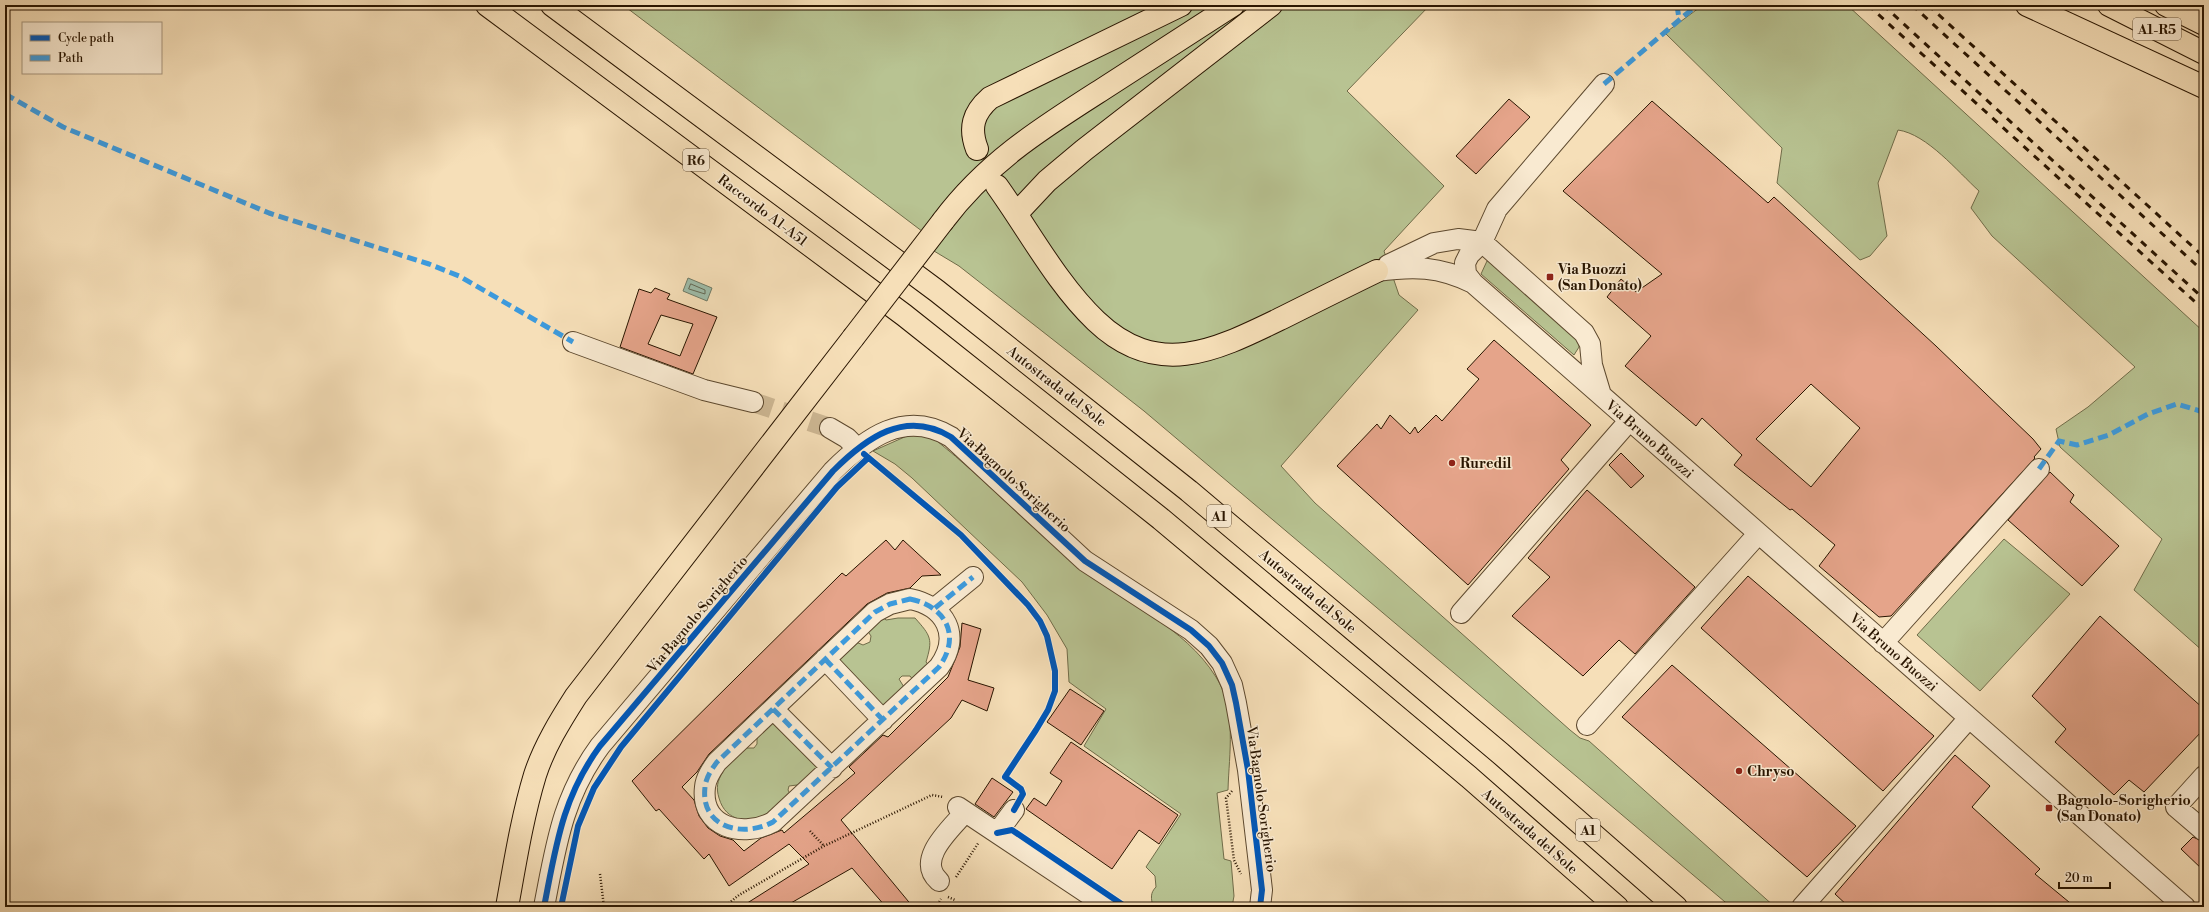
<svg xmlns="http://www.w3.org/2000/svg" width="2209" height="912" font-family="'Libre Bodoni',serif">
<rect width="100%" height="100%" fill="#f6dfb8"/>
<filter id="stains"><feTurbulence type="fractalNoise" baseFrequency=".005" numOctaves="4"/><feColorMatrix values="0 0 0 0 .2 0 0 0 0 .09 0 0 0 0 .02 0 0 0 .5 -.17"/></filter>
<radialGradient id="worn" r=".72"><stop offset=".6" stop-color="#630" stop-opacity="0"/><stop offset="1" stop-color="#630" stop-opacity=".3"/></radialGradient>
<path fill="#b8c392" stroke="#706c49" d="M623,5H1430L1347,91L1444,186L1384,251L1399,295L1418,310L1281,466L1315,503L1570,730L1580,738L1589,741L1775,907H1731L1144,411L959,266L934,251L939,244Z
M1703,5H1847L2204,332V652L2134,590L2162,539L2060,447L2056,429L2088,407L2135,367L1992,236L1971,208L1979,191C1958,172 1927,134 1898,130L1878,183L1887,236L1870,256L1860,260L1777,183L1782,148L1665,33Z
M1487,261L1494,262L1579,337V347L1574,355L1481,274Z
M909,435H922L937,441C987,481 1030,528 1080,567C1126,604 1184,626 1216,677C1237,711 1229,753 1228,790L1217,793L1224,859L1231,861L1234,896L1232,907H1153C1151,898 1150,893 1156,887L1155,876L1146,867L1181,814L1084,746L1106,709L1069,682L1067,649L1047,615L1022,582L912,478L895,464L873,451Z
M2004,539L2070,594L1980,691L1917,635Z
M880,615L886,620L898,618H915C931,636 933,639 926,662L932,669L913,680L910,676H902L899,679L907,692L882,716L830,660L856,642L863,645L870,642L871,636L865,627Z
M774,712L828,768L805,790L797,785L789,786L788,790L790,794L770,822C748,821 726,823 719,798C716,788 717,781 723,772L717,767L743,744L747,748H754L757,744V738L752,734Z"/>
<path fill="#9ebdaa" stroke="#6f7a66" d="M688,278L712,288L707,301L683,291Z"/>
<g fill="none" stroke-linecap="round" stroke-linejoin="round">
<path stroke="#646955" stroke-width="1" d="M691,284L705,290V294L689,289Z"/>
</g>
<path fill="#e5a48a" stroke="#291500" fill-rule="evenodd" d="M1509,99L1530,117L1476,174L1456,156Z
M1652,101L1768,203L1774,197L1936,346L2033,439L2041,449L2034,457L2035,458L1891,616L1879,617L1819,566L1835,545L1792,509L1790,510L1734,465L1742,455L1702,418L1696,426L1625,366L1651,336L1607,297L1621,279L1636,292L1662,274L1563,191ZM1811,384L1860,428L1811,487L1756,439Z
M655,288L670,294L667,299L717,317L693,374L620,347L639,289L651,293ZM661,315L693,324L680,356L648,344Z
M1494,340L1591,425L1561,460L1569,469L1468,585L1337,466L1377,424L1381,429L1390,415L1410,434L1415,427L1418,433L1436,415L1442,421L1479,379L1467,369Z
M1621,453L1644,476L1631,488L1609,465Z
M2050,472L2074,495L2070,502L2119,546L2082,586L2008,520Z
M1587,490L1695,587L1635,654L1619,640L1583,676L1512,616L1550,577L1528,558Z
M886,540L895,550L903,540L941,575L922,576L910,588L887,593L867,604L709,754L697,772L682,787L694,800L699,816L708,828L720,836L733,840L744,851L761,838L782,830L784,833L855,773L849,767L883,735L888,737L948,677L960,647L962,623L981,629L968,680L994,688L987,711L962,700L951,718L841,820L913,907H886L852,868L784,907H741L809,864L789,844L729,886L709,854L704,859L659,809L656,811L632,781L842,573L846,576Z
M1748,576L1934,736L1883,791L1701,628Z
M2100,616L2204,709V729L2144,792L2129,780L2114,795L2055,742L2066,729L2032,696Z
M1672,665L1856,826L1807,877L1622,717Z
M1070,689L1104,711L1081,745L1047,722Z
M1071,742L1178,815L1159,844L1139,830L1112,869L1026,809L1034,798L1046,806L1062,781L1050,773Z
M1955,755L1990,786L1972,807L2040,869L2035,874L2075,907H1849L1835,894Z
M992,778L1013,792L994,817L975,804Z
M2193,837L2204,842V871L2181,849Z"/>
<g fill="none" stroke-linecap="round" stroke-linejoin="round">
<path stroke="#cdb793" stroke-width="20" stroke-dasharray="20 10" stroke-linecap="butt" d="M753,402L830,428"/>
<defs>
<path id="minor" d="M1388,265L1434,243L1458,239L1482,242L1584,333L1590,344L1592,365L1601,395
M1377,271C1413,266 1439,266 1473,283L2185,907
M1473,283L1466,274L1465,263L1469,255L1482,242L1497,209L1604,84
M573,342L704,390L753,402
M830,428L847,438L858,449
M910,599C945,606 962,635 939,667L773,822C743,838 700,828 705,787C706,777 712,769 717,762L875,612L890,604Z
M935,608L973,577
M1461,613L1629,421
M1883,643L2039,469
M825,659L883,720
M773,709L832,768
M1587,725L1758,534
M2204,776L2176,807L2204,831
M958,807L1108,907
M997,833L1014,810
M939,881C915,859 951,829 965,812
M544,907C556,846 562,798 600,746L833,471C866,438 905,409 951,437L1085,561L1191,630L1209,646L1222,663L1232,685L1236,703L1248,770L1262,890L1260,907
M1802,907L1969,718"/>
<path id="highway" d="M487,5L904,315L1161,519L1469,777L1617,907
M552,5L937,291L1189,491L1500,753L1676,907
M2027,5L2204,87
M2109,5L2204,53
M2166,5L2204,24
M977,149C969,128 973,113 990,98L1181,5
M997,186C1028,229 1057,284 1096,321C1158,380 1216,350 1282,318C1314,302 1346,286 1377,271
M1017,213L1047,181L1084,150L1271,5
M943,221C987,162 1042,128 1103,89C1147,61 1190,33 1233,5
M507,907C515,863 522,818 535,775C544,747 560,721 576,696L853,338"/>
</defs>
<use href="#minor" stroke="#5c482e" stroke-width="22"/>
<use href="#highway" stroke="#291500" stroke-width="24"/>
<path stroke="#291500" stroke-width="2.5" stroke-dasharray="1 2" stroke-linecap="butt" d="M1232,791L1226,798L1234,860L1241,874
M810,831L824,846
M600,874L604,907
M956,877L979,842
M948,897L955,900
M724,907L739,895L824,846L932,795L943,797
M936,907L941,899"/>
<use href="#minor" stroke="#f9ead1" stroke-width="20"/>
<use href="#highway" stroke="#f6dfb8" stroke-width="22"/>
<path stroke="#291500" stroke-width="3" stroke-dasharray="7 7" stroke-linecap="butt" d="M1868,5L2204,310
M1883,5L2204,299
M1912,5L2204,272
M1928,5L2204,257"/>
<defs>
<path id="highway-bridge" d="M853,338L943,221"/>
</defs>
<use href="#highway-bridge" stroke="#291500" stroke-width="24" stroke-linecap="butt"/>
<use href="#highway-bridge" stroke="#f6dfb8" stroke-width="22"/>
<path stroke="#3d9adc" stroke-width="5" stroke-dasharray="10 5" stroke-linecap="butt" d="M1677,5L1679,19
M1604,84L1697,5
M5,94L63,127L269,213L429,264L459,276L573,342
M2039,469L2059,441L2077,445L2109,435L2148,414L2177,404L2200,411L2204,415
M910,599C945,606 962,635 939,667L773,822C743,838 700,828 705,787C706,777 712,769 717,762L875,612L890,604Z
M935,608L973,577
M825,659L883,720
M773,709L832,768"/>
<defs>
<path id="cycleway" d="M864,454L961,535L1028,605L1040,621L1047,636L1055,671V691L1048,710L1036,730L1005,777L1021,789L1023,794L1014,810
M997,833L1012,830L1126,907
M544,907C556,846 562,798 600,746L833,471C866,438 905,409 951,437L1085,561L1191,630L1209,646L1222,663L1232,685L1236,703L1248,770L1262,890L1260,907
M561,907L578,826L594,788L621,747L837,487L868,458"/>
</defs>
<use href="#cycleway" stroke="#f9ead1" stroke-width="8"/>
<use href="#cycleway" stroke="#0057b8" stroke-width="6"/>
</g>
<g fill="#8f2418" stroke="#f9ead1" stroke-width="1.5">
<rect x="1546" y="273" width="8" height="8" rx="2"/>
<circle cx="1452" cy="463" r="4"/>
<circle cx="1739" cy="771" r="4"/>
<rect x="2045" y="804" width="8" height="8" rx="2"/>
</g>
<g text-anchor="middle" stroke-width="3" stroke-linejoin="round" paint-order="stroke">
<g fill="#f9ead1" stroke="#67553f" stroke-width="1">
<rect x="2133" y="18" width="48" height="22" rx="3"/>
<rect x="683" y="149" width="26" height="22" rx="3"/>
<rect x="1207" y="505" width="24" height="22" rx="3"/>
<rect x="1576" y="819" width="24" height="22" rx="3"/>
</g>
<g font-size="13" font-weight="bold" fill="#291500">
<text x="2157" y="34">A1-R5</text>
<text x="696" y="165">R6</text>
<text x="1219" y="521">A1</text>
<text x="1588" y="835">A1</text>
</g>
<g font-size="14" fill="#291500" stroke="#f9ead1">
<text transform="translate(763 210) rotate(37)" y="5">Raccordo A1-A51</text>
<text transform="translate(1057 386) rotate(38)" y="5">Autostrada del Sole</text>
<text transform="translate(1650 439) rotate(41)" y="5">Via Bruno Buozzi</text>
<text transform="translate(1014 480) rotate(42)" y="5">Via Bagnolo Sorigherio</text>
<text transform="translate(1308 591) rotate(40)" y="5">Autostrada del Sole</text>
<text transform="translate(697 614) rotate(-50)" y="5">Via Bagnolo Sorigherio</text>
<text transform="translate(1894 652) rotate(41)" y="5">Via Bruno Buozzi</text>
<text transform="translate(1262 799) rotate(82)" y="5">Via Bagnolo Sorigherio</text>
<text transform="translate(1530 831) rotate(41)" y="5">Autostrada del Sole</text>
</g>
<g font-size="14" font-weight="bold" fill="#291500" stroke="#f9ead1" text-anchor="start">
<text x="1558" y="274">Via Buozzi<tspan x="1558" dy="16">(San Donato)</tspan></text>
<text x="1460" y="468">Ruredil</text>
<text x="1747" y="776">Chryso</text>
<text x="2057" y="805">Bagnolo-Sorigherio<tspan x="2057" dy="16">(San Donato)</tspan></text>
</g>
</g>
<rect width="2209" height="912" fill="none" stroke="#f6dfb8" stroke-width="20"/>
<rect x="6" y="6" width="2197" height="900" fill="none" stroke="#291500" stroke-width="2"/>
<rect x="10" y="10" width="2189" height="892" fill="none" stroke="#291500"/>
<rect x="22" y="22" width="140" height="52" fill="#f9ead1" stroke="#a6957d"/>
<rect x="30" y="35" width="20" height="6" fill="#0057b8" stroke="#a6957d"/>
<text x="58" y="42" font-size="12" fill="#291500">Cycle path</text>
<rect x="30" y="55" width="20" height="6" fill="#3d9adc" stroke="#a6957d"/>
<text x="58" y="62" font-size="12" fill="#291500">Path</text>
<path d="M2059 882v6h51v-6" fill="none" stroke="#291500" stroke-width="2"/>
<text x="2065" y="882" font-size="12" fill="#291500" stroke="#f9ead1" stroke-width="3" paint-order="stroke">20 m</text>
<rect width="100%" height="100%" filter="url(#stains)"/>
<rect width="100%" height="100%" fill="url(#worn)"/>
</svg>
